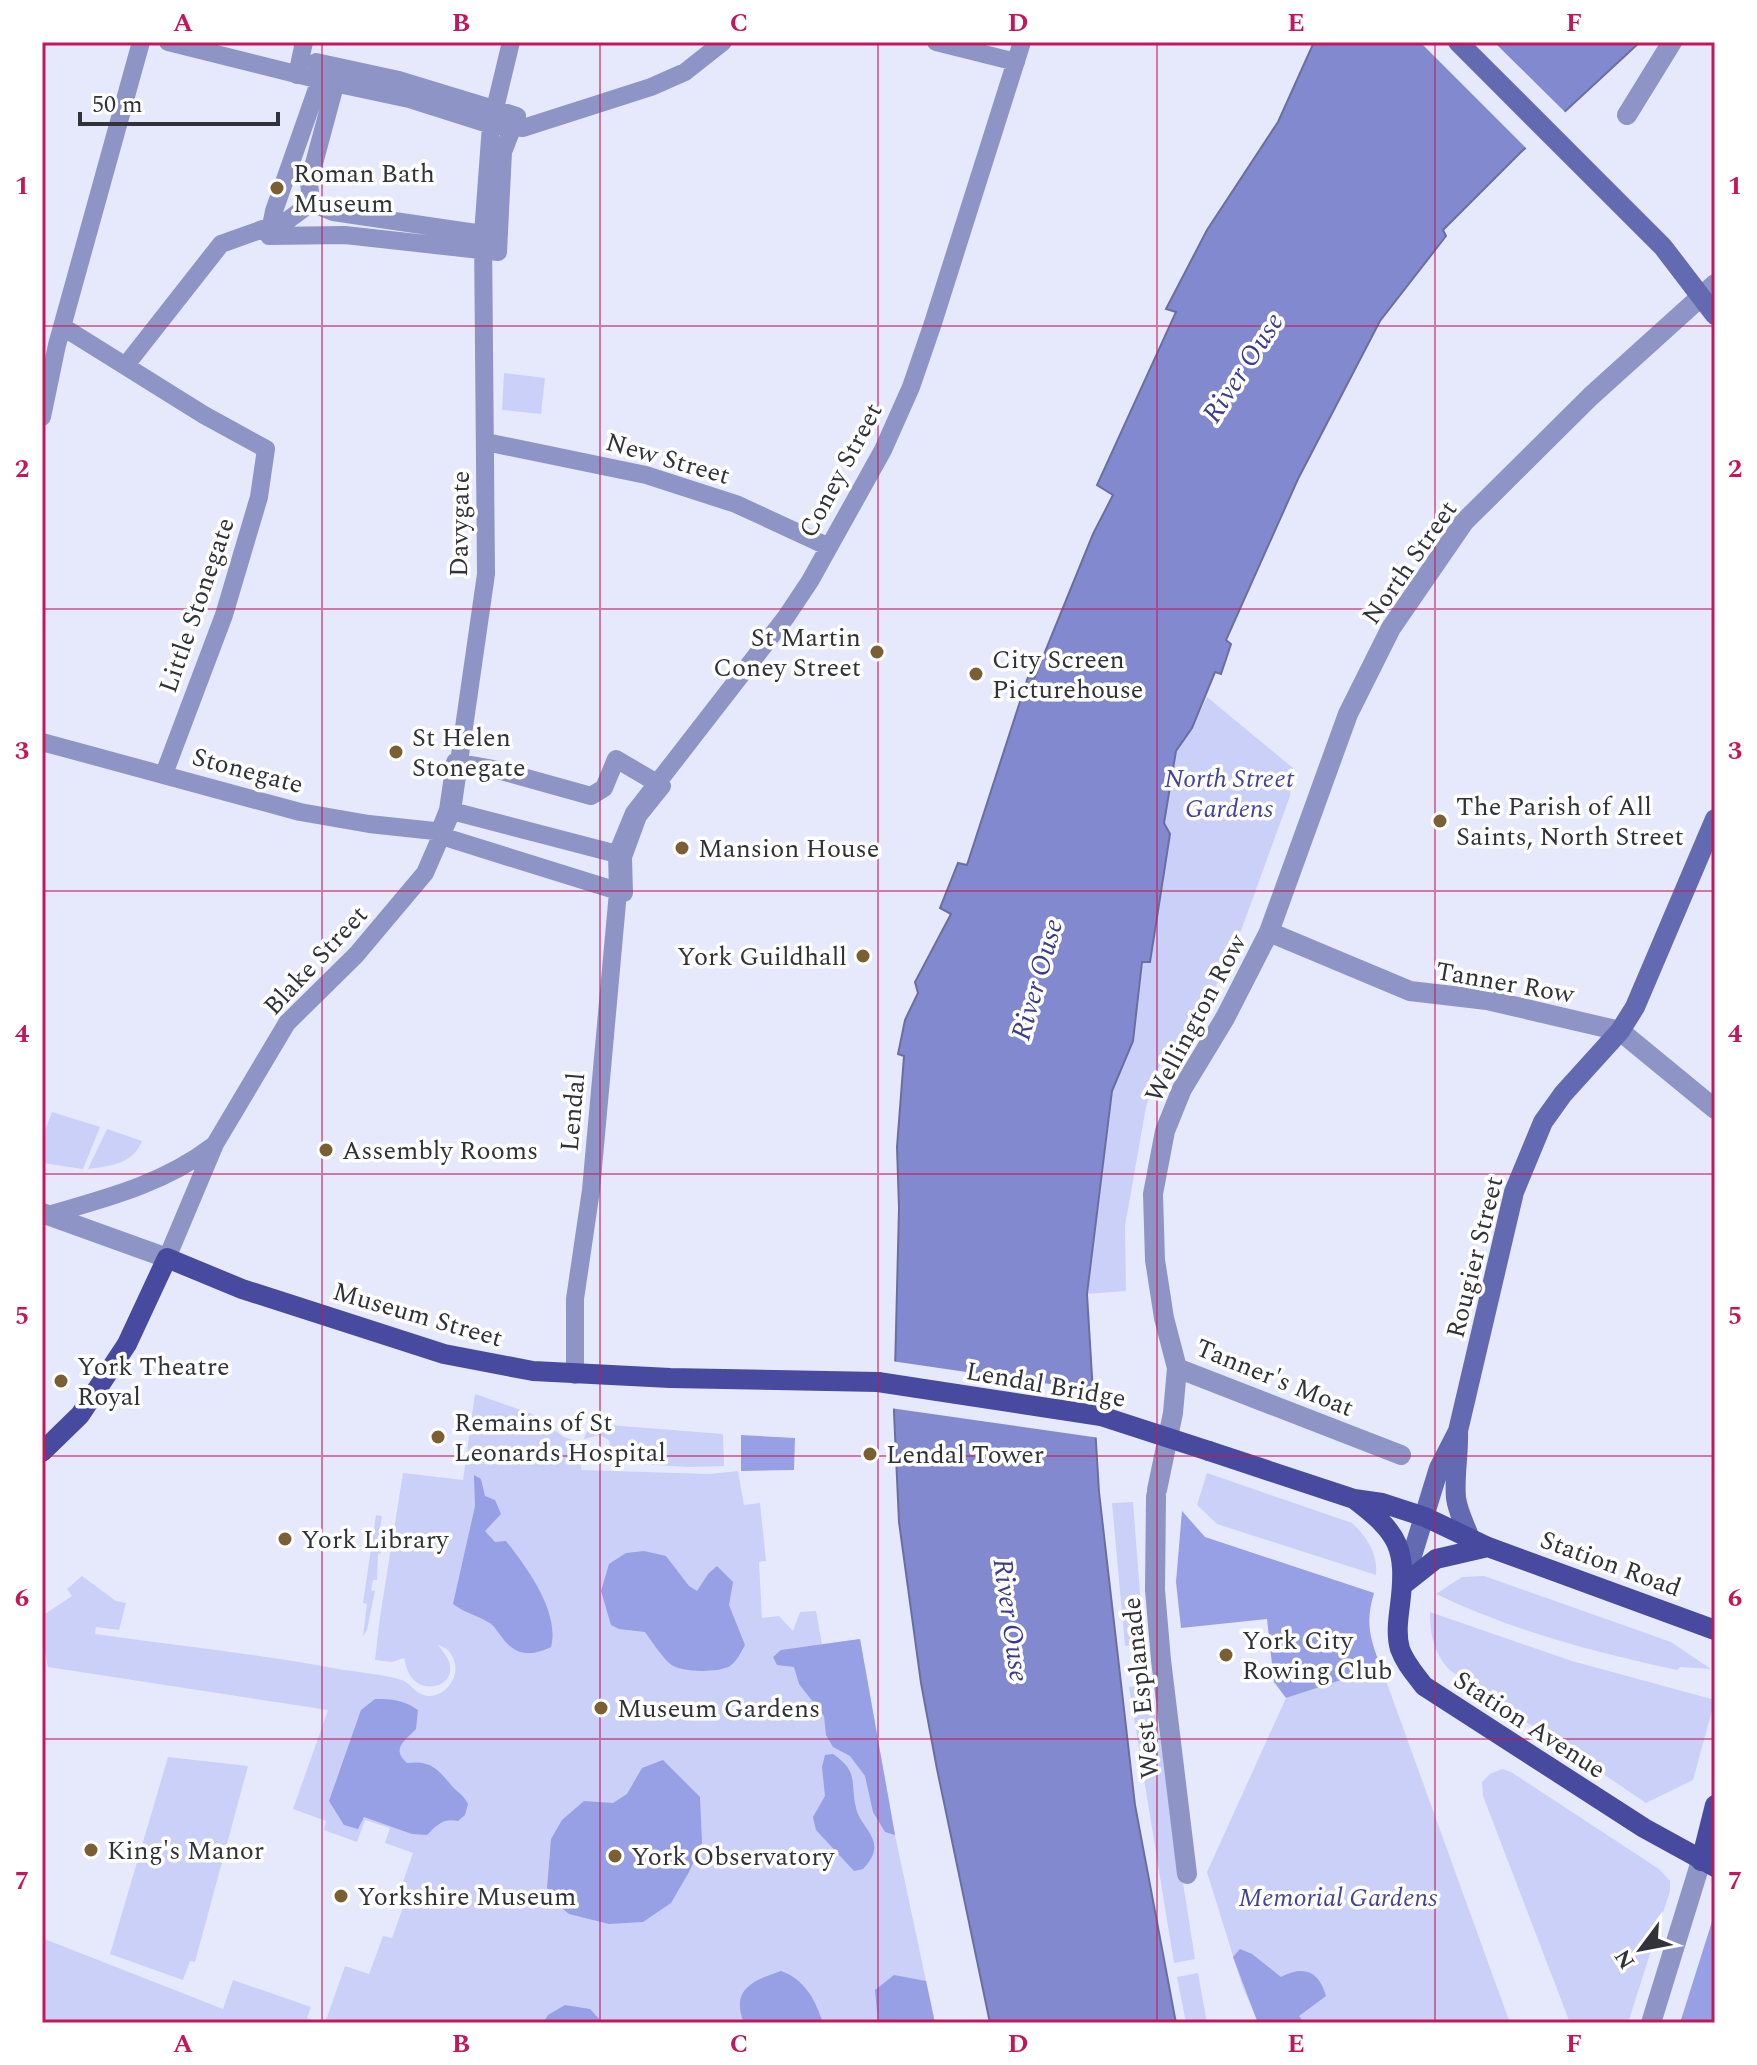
<svg xmlns="http://www.w3.org/2000/svg" width="1757" height="2065" font-family="Spectral,serif">
<rect width="100%" height="100%" fill="#e6e9fc"/>
<path fill="#cbd0f8" d="M504,373L545,378L541,414L502,410Z
M1207,697L1293,768L1290,796L1242,928L1217,984L1158,1069L1146,1107L1125,1226L1126,1291L1087,1294L1112,1091L1133,1041L1142,961L1149,962L1164,824L1176,751L1192,728Z
M52,1112L100,1127L83,1169L42,1163V1138Z
M107,1129L142,1141C133,1164 111,1166 88,1169Z
M475,1394L532,1414L564,1437L582,1443L581,1470L710,1474L738,1471L744,1505L760,1503L766,1561L759,1562L762,1618L779,1616L793,1631L800,1612L816,1611L822,1644L860,1639L895,1835L935,2023H325L345,1966L369,1974L383,1936L392,1938L406,1899L398,1896L413,1853L385,1843L390,1828L365,1820L357,1842L324,1830L326,1821L293,1809L328,1710L48,1667L42,1636V1616L72,1596L67,1589L82,1576L116,1601L126,1603L119,1630L96,1627L95,1634C178,1646 262,1654 344,1670C358,1672 394,1676 404,1681C413,1686 417,1696 430,1696C449,1695 462,1672 452,1656C449,1650 444,1647 438,1645C442,1650 447,1656 449,1662C456,1683 431,1693 416,1682C408,1676 406,1666 404,1658L392,1662L375,1660L380,1617L403,1473L463,1480Z
M609,1425L723,1434L724,1466L687,1467L612,1462L609,1440L599,1435L584,1439C588,1425 596,1426 609,1425Z
M1207,1473L1352,1523C1367,1537 1378,1554 1376,1575L1217,1524L1197,1505Z
M1133,1502L1144,1645L1125,1646L1112,1503Z
M376,1515L382,1516L379,1535L383,1536L381,1553L378,1554L377,1580H373L371,1590L375,1591L367,1630L363,1636L367,1604L363,1603Z
M1484,1576L1671,1642L1711,1669L1680,1667L1677,1670C1593,1652 1513,1631 1436,1594L1462,1577Z
M1430,1612L1572,1661L1715,1700L1693,1780L1646,1803L1451,1671C1434,1655 1430,1635 1430,1612Z
M1381,1667L1510,2023H1258L1242,1985L1207,1872L1286,1698Z
M1152,1686L1195,1959L1174,1963L1129,1687Z
M168,1757L248,1766L195,1962L190,1961L183,1980L110,1954Z
M1502,1769L1511,1772L1659,1869L1670,1881V1891L1628,2023H1570L1483,1796L1482,1782L1490,1774Z
M42,1938L223,2009L233,1980L311,2007L307,2018L320,2023H42Z
M1198,1973L1207,2023H1186L1177,1977Z"/>
<path fill="#979fe5" d="M741,1435L795,1438L794,1470L741,1471Z
M474,1475L481,1479L485,1496L495,1500L501,1514L485,1531L495,1542L506,1541C527,1568 560,1612 551,1647C530,1657 515,1656 501,1636C497,1631 494,1625 488,1622C476,1615 465,1613 453,1604L475,1506Z
M1182,1511L1205,1537L1374,1593C1365,1623 1370,1639 1381,1667L1286,1698L1274,1682L1267,1619L1181,1628L1176,1582Z
M644,1551L666,1556L689,1586L697,1591L708,1574L717,1566L733,1582L729,1605L745,1645C741,1652 737,1661 730,1666C718,1673 679,1673 669,1663C660,1654 652,1642 645,1632L619,1629L611,1625L601,1591L609,1564L626,1553Z
M860,1639L895,1835L885,1832L873,1812L865,1776L850,1756L833,1747L826,1735L824,1716L799,1684L794,1667L777,1665L773,1657L781,1650Z
M375,1699C392,1699 404,1700 418,1710L416,1729C406,1740 390,1748 407,1763C430,1760 437,1768 451,1785C457,1792 464,1795 468,1804L465,1815L458,1821C443,1818 437,1825 427,1835L412,1834L364,1817L358,1829L344,1825L329,1801L361,1710Z
M833,1754C859,1772 850,1781 856,1808C861,1830 890,1841 863,1869L854,1871L816,1830L813,1817L825,1796L822,1767L825,1755Z
M663,1760L700,1797L702,1843L689,1872L671,1903L643,1922L609,1924L569,1914L558,1905L547,1888L551,1839L562,1820L584,1801L613,1803L627,1794L642,1768Z
M1715,1912V1997L1713,2001L1715,2019L1711,2023H1680Z
M1240,1949L1252,1954L1281,1977C1304,1965 1319,1971 1326,1996L1299,2016L1304,2023H1258L1233,1957Z
M781,1971C805,1980 815,1999 823,2023H744C730,1989 754,1980 781,1971Z
M894,1975L926,1981L935,2023H878L875,1990Z
M565,2005L590,2009L603,2023H543L548,2015Z"/>
<path fill="#8289ce" stroke="#6a6fa2" stroke-width="2" d="M1314,42H1640L1520,153L1443,230L1446,236L1380,321L1298,479L1226,640L1231,644L1221,674L1215,672L1192,728L1176,751L1164,823L1170,834L1150,962H1142L1133,1041L1112,1091L1087,1294L1099,1492L1135,1805L1176,2023H990L937,1769L921,1683L899,1522L894,1412L899,1208L897,1147L904,1056L898,1054L905,1020L918,993L915,982L951,914L940,908L958,863L967,865L1028,677L1034,679L1093,534L1113,495L1097,485L1176,312L1166,309L1207,230L1278,122Z"/>
<path fill="#e6e9fc" d="M1420,42H1494L1568,115L1529,151Z
M891,1361L1098,1391L1100,1438L890,1408Z"/>
<g fill="none" stroke-linecap="round" stroke-linejoin="round">
<path stroke="#8e95c6" stroke-width="18" d="M168,42L320,80L409,99L491,125L523,128L651,87L685,72L723,42
M936,42L1016,62
M316,62L399,80L517,116L503,152L498,252L345,235L269,236L274,211L320,80Z
M297,75L304,42
M311,203L333,212L483,234
M311,203L309,182L333,93V81
M63,327L204,415L266,449L259,497L224,615L164,774
M126,365L221,244L288,220L311,203
M42,417L57,345L141,42
M486,442L646,475L736,504L829,547
M42,742L300,812L369,824L444,832
M616,759L662,786L638,816L623,857L624,893L438,835L448,810L455,762L494,769L591,796L604,788Z
M452,811L617,854
M48,1215C107,1198 163,1184 213,1146
M167,1258L215,1144L287,1023L356,955L425,873L452,811L486,574L483,234L491,125L511,42
M575,1375V1299L591,1190L618,892L617,854L634,813L786,617L810,581L883,450L911,387L933,323L1022,42"/>
<path stroke="#8e95c6" stroke-width="20" d="M1627,115L1672,42
M1269,932L1410,991L1487,1000L1620,1031L1715,1109
M1177,1368L1401,1455
M1157,1490L1173,1413L1177,1368L1164,1318L1155,1260L1153,1194L1165,1131L1182,1089L1225,1018L1269,932L1348,714L1391,628L1464,522L1591,396L1715,284
M1156,1496L1155,1590L1161,1660L1187,1874"/>
<path stroke="#8e95c6" stroke-width="20" d="M42,1213L167,1258
M1651,2023L1701,1861"/>
<path stroke="#646ab1" stroke-width="20" d="M1458,42L1663,247L1715,315
M1469,1536C1464,1523 1458,1512 1456,1498C1454,1476 1459,1453 1458,1431L1514,1192L1543,1122L1563,1094L1620,1031L1635,1007L1715,819
M1403,1585L1439,1468L1458,1431"/>
<path stroke="#484aa0" stroke-width="20" d="M1209,1451L1354,1499L1382,1503L1425,1517L1488,1547L1715,1630
M42,1452L80,1415L127,1344L167,1258L242,1289L444,1354L533,1371L670,1378L878,1382
M1354,1499C1399,1533 1407,1548 1400,1605C1398,1620 1396,1635 1400,1649C1405,1663 1415,1674 1424,1686L1644,1828L1715,1867
M1403,1585L1436,1559L1488,1547
M1701,1861L1715,1805"/>
<path stroke="#484aa0" stroke-width="20" d="M878,1382L1101,1416L1209,1451"/>
</g>
<path fill="none" stroke="#c2185b" stroke-width="2" stroke-opacity="0.55" d="M322,42V2023M600,42V2023M878,42V2023M1157,42V2023M1435,42V2023M42,326H1715M42,609H1715M42,891H1715M42,1174H1715M42,1456H1715M42,1739H1715"/>
<g fill="#7b5f32" stroke="#fff" stroke-width="3">
<circle cx="277" cy="188" r="8"/>
<circle cx="877" cy="652" r="8"/>
<circle cx="976" cy="674" r="8"/>
<circle cx="396" cy="752" r="8"/>
<circle cx="1440" cy="821" r="8"/>
<circle cx="682" cy="848" r="8"/>
<circle cx="863" cy="956" r="8"/>
<circle cx="326" cy="1150" r="8"/>
<circle cx="61" cy="1381" r="8"/>
<circle cx="438" cy="1437" r="8"/>
<circle cx="870" cy="1454" r="8"/>
<circle cx="285" cy="1539" r="8"/>
<circle cx="1226" cy="1655" r="8"/>
<circle cx="601" cy="1708" r="8"/>
<circle cx="91" cy="1850" r="8"/>
<circle cx="615" cy="1856" r="8"/>
<circle cx="341" cy="1896" r="8"/>
</g>
<g text-anchor="middle" stroke-width="7" stroke-linejoin="round" paint-order="stroke">
<g font-size="26" fill="#32333a" stroke="#fff" text-anchor="start">
<text x="293" y="182">Roman Bath<tspan x="293" dy="30">Museum</tspan></text>
<text x="861" y="646" text-anchor="end">St Martin<tspan x="861" dy="30">Coney Street</tspan></text>
<text x="992" y="668">City Screen<tspan x="992" dy="30">Picturehouse</tspan></text>
<text x="412" y="746">St Helen<tspan x="412" dy="30">Stonegate</tspan></text>
<text x="1456" y="815">The Parish of All<tspan x="1456" dy="30">Saints, North Street</tspan></text>
<text x="698" y="857">Mansion House</text>
<text x="847" y="965" text-anchor="end">York Guildhall</text>
<text x="342" y="1159">Assembly Rooms</text>
<text x="77" y="1375">York Theatre<tspan x="77" dy="30">Royal</tspan></text>
<text x="454" y="1431">Remains of St<tspan x="454" dy="30">Leonards Hospital</tspan></text>
<text x="886" y="1463">Lendal Tower</text>
<text x="301" y="1548">York Library</text>
<text x="1242" y="1649">York City<tspan x="1242" dy="30">Rowing Club</tspan></text>
<text x="617" y="1717">Museum Gardens</text>
<text x="107" y="1859">King's Manor</text>
<text x="631" y="1865">York Observatory</text>
<text x="357" y="1905">Yorkshire Museum</text>
</g>
<g font-size="26" fill="#32333a" stroke="#fff">
<text transform="translate(668 458) rotate(16)" y="9">New Street</text>
<text transform="translate(840 470) rotate(-62)" y="9">Coney Street</text>
<text transform="translate(459 524) rotate(-89)" y="9">Davygate</text>
<text transform="translate(1409 562) rotate(-55)" y="9">North Street</text>
<text transform="translate(196 605) rotate(-71)" y="9">Little Stonegate</text>
<text transform="translate(248 770) rotate(15)" y="9">Stonegate</text>
<text transform="translate(315 960) rotate(-47)" y="9">Blake Street</text>
<text transform="translate(1505 982) rotate(10)" y="9">Tanner Row</text>
<text transform="translate(1195 1018) rotate(-62)" y="9">Wellington Row</text>
<text transform="translate(572 1112) rotate(-85)" y="9">Lendal</text>
<text transform="translate(1474 1257) rotate(-76)" y="9">Rougier Street</text>
<text transform="translate(418 1314) rotate(16)" y="9">Museum Street</text>
<text transform="translate(1275 1377) rotate(22)" y="9">Tanner's Moat</text>
<text transform="translate(1046 1384) rotate(10)" y="9">Lendal Bridge</text>
<text transform="translate(1611 1563) rotate(20)" y="9">Station Road</text>
<text transform="translate(1140 1688) rotate(-96)" y="9">West Esplanade</text>
<text transform="translate(1530 1724) rotate(33)" y="9">Station Avenue</text>
</g>
<g font-size="26" font-style="italic" fill="#444597" stroke="#fff">
<text x="1229" y="787">North Street<tspan x="1229" dy="30">Gardens</tspan></text>
<text x="1338" y="1906">Memorial Gardens</text>
</g>
<g font-size="28" font-style="italic" fill="#3c3c8d" stroke="#fff">
<text transform="translate(1242 367) rotate(-57)" y="10">River Ouse</text>
<text transform="translate(1036 979) rotate(-74)" y="10">River Ouse</text>
<text transform="translate(1012 1620) rotate(82)" y="10">River Ouse</text>
</g>
</g>
<rect width="1757" height="2065" fill="none" stroke="#ffffff" stroke-width="88"/>
<g transform="translate(1641 1949) rotate(238)" stroke="#ffffff" stroke-width="6" paint-order="stroke">
<path d="M0-6L14 30L0 20L-14 30Z" fill="#32333a"/>
<text y="-12" font-size="22" font-weight="bold" text-anchor="middle" fill="#32333a">N</text>
</g>
<path d="M80 112v12h198v-12" fill="none" stroke="#32333a" stroke-width="4"/>
<text x="92" y="112" font-size="24" fill="#32333a" stroke="#ffffff" stroke-width="6" paint-order="stroke">50 m</text>
<rect x="44" y="44" width="1669" height="1977" fill="none" stroke="#c2185b" stroke-width="3"/>
<g font-size="26" text-anchor="middle" font-weight="bold" fill="#c2185b">
<text x="183" y="31">A</text>
<text x="461" y="31">B</text>
<text x="739" y="31">C</text>
<text x="1018" y="31">D</text>
<text x="1296" y="31">E</text>
<text x="1574" y="31">F</text>
<text x="22" y="194">1</text>
<text x="1735" y="194">1</text>
<text x="22" y="477">2</text>
<text x="1735" y="477">2</text>
<text x="22" y="759">3</text>
<text x="1735" y="759">3</text>
<text x="22" y="1042">4</text>
<text x="1735" y="1042">4</text>
<text x="22" y="1324">5</text>
<text x="1735" y="1324">5</text>
<text x="22" y="1606">6</text>
<text x="1735" y="1606">6</text>
<text x="22" y="1889">7</text>
<text x="1735" y="1889">7</text>
<text x="183" y="2052">A</text>
<text x="461" y="2052">B</text>
<text x="739" y="2052">C</text>
<text x="1018" y="2052">D</text>
<text x="1296" y="2052">E</text>
<text x="1574" y="2052">F</text>
</g>
</svg>
